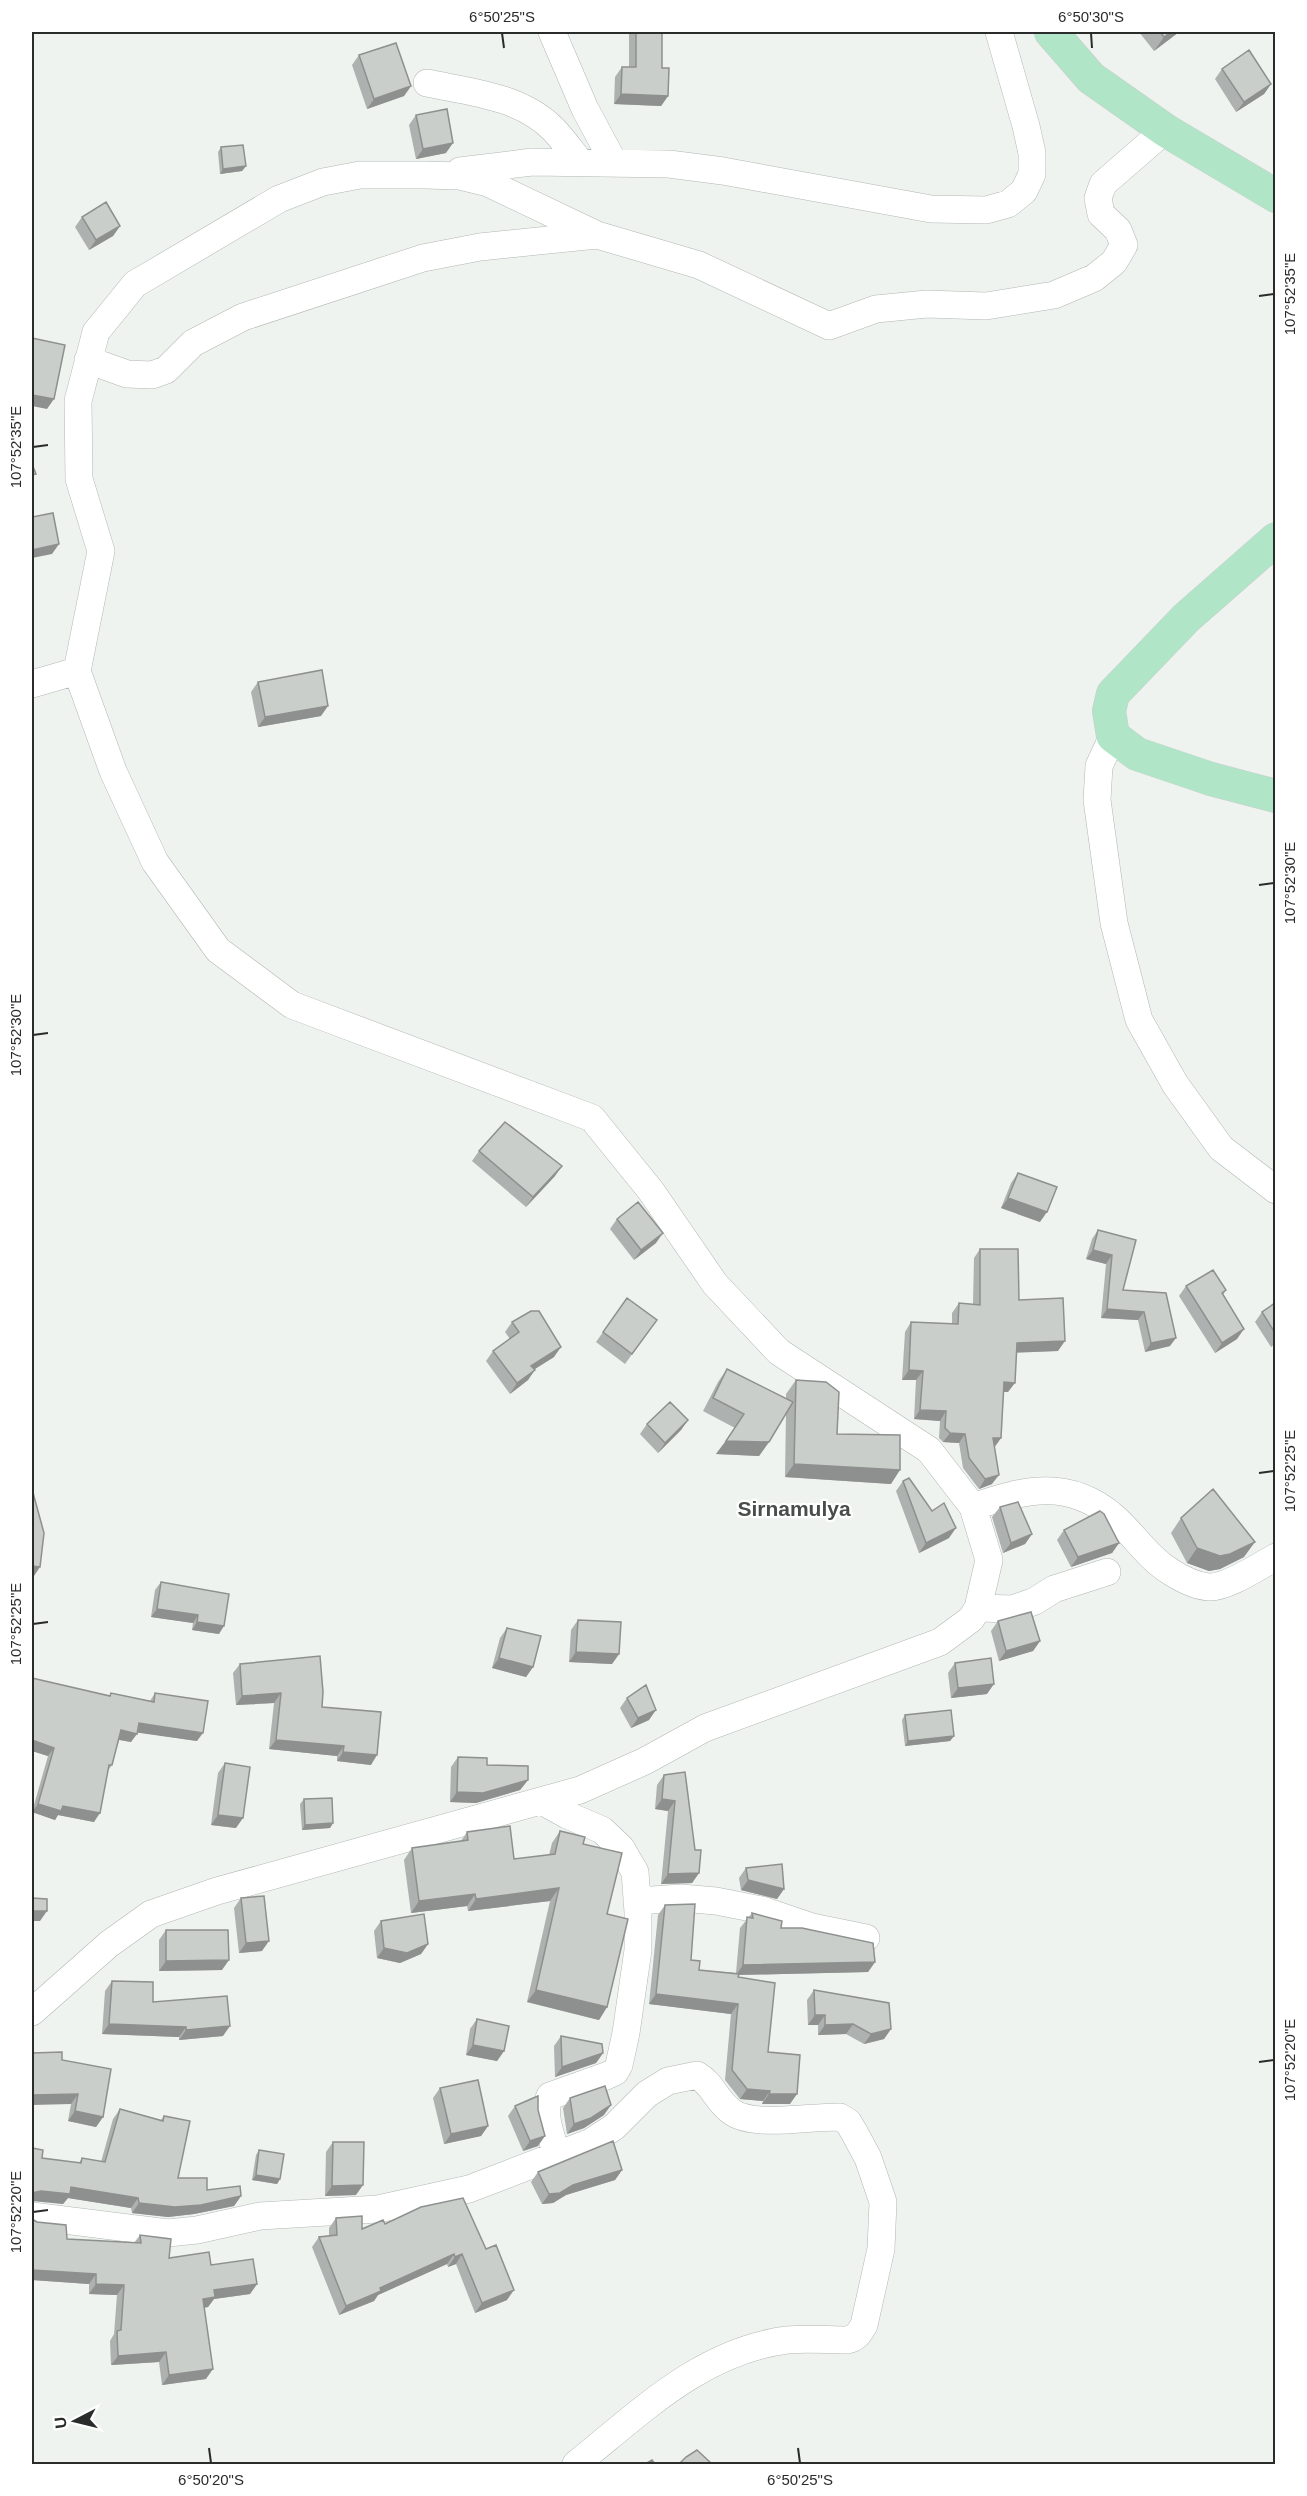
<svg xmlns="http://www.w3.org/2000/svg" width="1307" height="2496" font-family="Helvetica,sans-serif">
<rect width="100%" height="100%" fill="#eef3ef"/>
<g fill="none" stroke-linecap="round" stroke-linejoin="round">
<defs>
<path id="minor" d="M552,32L585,109L614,163
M427,83C470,92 520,96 553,129C563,139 571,151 580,162
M460,171L532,162L669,164L723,171L931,209L986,210L1008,204L1024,191L1032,174V153L1026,126L999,32
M88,360L127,374L152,375L166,370L193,343L243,317L423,258L480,247L597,235
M77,671L101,551L79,479L78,401L96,332L135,284L279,199L323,182L360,175H425L459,176L488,183L597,235L699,265L829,326L876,309L927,304L986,306L1054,295L1094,278L1114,262L1124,245L1118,230L1101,214L1098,198L1103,184L1165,130
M32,684L77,671L113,771L155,862L218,950L292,1005L592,1118L651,1191L715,1284L779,1352L929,1450L973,1507L989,1560L978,1608L971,1619L940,1642L705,1728L645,1761L580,1790L217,1891L151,1914L109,1944L32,2012
M1113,736L1099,766L1097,800L1114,923L1139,1020L1175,1084L1221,1148L1276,1190
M973,1507C1024,1489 1070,1478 1115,1518C1134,1535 1148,1558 1171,1572C1182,1579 1195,1586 1209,1587C1227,1588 1259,1566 1276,1557
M978,1608L1013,1609L1035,1601L1054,1589L1107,1572
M542,1801L567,1815L602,1830L621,1848L635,1872L638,1912V1950L626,2033L619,2065L615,2072L606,2076L550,2096C541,2113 552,2138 557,2155
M637,1901L681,1898L716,1901L762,1910L812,1927L866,1938
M32,2216L168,2233L197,2230L260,2216L378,2209L469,2189L591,2142L614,2127L647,2094L668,2081L697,2075C713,2084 716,2101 732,2112C755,2128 811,2116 840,2117L848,2122L854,2132L868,2158L883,2202L881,2249L864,2325C859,2333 857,2338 847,2340C828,2340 807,2338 787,2340C701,2351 640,2413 576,2464"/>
<path id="major" d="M1051,32L1091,78L1165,130L1276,196
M1276,539L1186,618L1113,694L1109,711L1113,736L1137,754L1211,779L1276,796"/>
</defs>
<use href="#minor" stroke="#b2b7b4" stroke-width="28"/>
<use href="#major" stroke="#ccc" stroke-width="34"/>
<use href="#minor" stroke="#fff" stroke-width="27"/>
<use href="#major" stroke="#b0e6c7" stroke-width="33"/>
</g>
<path fill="#adb1af" d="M629,32H662V68L668,96L661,106L614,104L615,77L622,67H629Z
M1139,32H1179L1154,51Z
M359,55L411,86L404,96L367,109L352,65Z
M1222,69L1271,84L1264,94L1236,112L1215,79Z
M416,115L446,153L416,159L409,125Z
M221,147L246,166L242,171L220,174L218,152Z
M82,217L120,226L113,236L89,250L75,227Z
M258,682L321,716L258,727L251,692Z
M479,1151L555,1176L526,1207L472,1161Z
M1018,1173L1040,1222L1001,1208L1011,1183Z
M617,1219L656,1243L634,1260L610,1229Z
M1098,1230L1136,1240L1123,1290L1166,1293L1170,1346L1145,1352L1138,1320L1101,1318L1106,1264L1086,1259L1092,1239Z
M980,1249L1058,1351L1017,1352L1008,1392H1004L1001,1438L994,1447L992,1484L979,1489L963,1468L959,1443L943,1442L939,1438L940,1421L914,1419L916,1380H902L905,1332L911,1322L952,1324V1313L959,1303L973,1304L974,1258Z
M1186,1286L1226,1290L1223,1295L1237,1339L1215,1353L1179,1296Z
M627,1298L657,1320L625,1364L596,1342Z
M1275,1303V1344L1271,1347L1255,1322L1262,1312Z
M512,1322L554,1357L534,1369L528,1380L510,1394L486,1361L493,1351L510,1339L505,1332Z
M727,1369L786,1399V1394L796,1380L837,1434L891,1484L785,1477L786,1413L769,1442L759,1456L716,1454L735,1428L703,1411L718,1382Z
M688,1420L681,1430L658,1453L640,1434L647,1424Z
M903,1481L949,1538L919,1553L896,1491Z
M1000,1507L1032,1534L1025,1544L1003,1553L992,1517Z
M1181,1518L1244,1557L1220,1569L1209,1571L1187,1563L1171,1533Z
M1064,1530L1119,1543L1112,1553L1071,1567L1057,1540Z
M161,1582L219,1634L192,1630L193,1623L151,1617L155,1590Z
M578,1620L619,1654L612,1664L569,1662L571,1630Z
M998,1621L1040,1641L1033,1651L999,1661L991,1631Z
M507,1628L533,1667L526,1677L492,1668L500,1638Z
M955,1663L987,1694L951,1698L948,1673Z
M240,1664L322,1707L371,1765L337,1761V1756L269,1749L274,1703L236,1705L233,1673Z
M32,1678L109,1696L111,1693L150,1701L155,1693L197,1741L137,1732L131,1742L119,1740L112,1765L107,1772L94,1822L58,1815L55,1820L32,1812L48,1756L32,1751Z
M627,1698L649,1720L631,1728L620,1708Z
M905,1715L954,1736L950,1741L905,1746L902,1720Z
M458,1757L487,1765L528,1780L520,1790L476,1803L450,1802L451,1767Z
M225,1763L236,1828L211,1825L218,1773Z
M664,1775L695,1850L699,1873L692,1883L661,1884L668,1811L655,1809L657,1785Z
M304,1799L333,1823L330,1828L302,1830L300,1804Z
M560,1831L583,1844L607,1914V2007L599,2020L527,2002L550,1901L468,1911L467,1906L411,1913L404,1860L412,1848L461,1841L467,1832L514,1859L549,1855L552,1843Z
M746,1868L784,1889L777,1899L741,1890L739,1878Z
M241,1898L262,1951L239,1953L234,1908Z
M665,1905L691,1960L699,1970L736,1973L740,1928L752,1913L781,1928L875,1962L868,1972L739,1975L738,1977L768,2052L790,2104H762L763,2101L740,2099L725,2080L731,2014L649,2004L658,1915Z
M381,1921L428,1944L421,1954L400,1963L377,1958L374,1931Z
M166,1930L222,1970L159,1971V1940Z
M112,1981L153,2002L223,2036L179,2040V2037L102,2034L105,1991Z
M814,1990L891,2029L884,2039L864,2044L846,2034L818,2035V2025H808L807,2000Z
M477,2019L504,2051L497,2061L466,2055L470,2029Z
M561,2036L603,2053L596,2063L555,2077L554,2046Z
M62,2060L103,2117L96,2127L68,2121L71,2104Z
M440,2088L488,2126L481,2136L444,2144L433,2098Z
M570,2098L604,2115L584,2128L567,2134L563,2108Z
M515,2106L538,2110V2146L523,2151L508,2116Z
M120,2109L161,2120L164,2116L178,2178L207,2190L241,2196L234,2206L194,2214L168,2217L132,2213L131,2208L68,2198L63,2204L34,2200L42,2158L79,2163L82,2158L101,2162L113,2119Z
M333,2142L356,2195L325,2196L326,2152Z
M259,2150L280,2179L277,2184L252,2180L256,2155Z
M622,2170L615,2180L566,2195L553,2203L542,2204L531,2182L538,2172Z
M421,2207L507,2300L475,2313L456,2264L448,2267L447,2264L378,2295L374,2301L339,2315L312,2247L319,2237L329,2236V2228L336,2218L362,2229L385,2224Z
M32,2219L67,2239L134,2243L140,2235L169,2258L211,2265L257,2284L250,2294L214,2299L208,2307L204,2308L206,2379L162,2385L159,2362L111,2365L110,2341L114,2334L117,2295L89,2294V2284L32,2280Z"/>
<path fill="#8d908e" d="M1171,32H1179L1154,51L1164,37Z
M1271,84L1264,94L1236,112L1244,102Z
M411,86L404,96L367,109L374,99Z
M621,94L668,96L661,106L614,104Z
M453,143L446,153L416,159L423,149Z
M246,166L242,171L220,174L223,169Z
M120,226L113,236L89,250L96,240Z
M32,395L54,399L47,409L32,406Z
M59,544L52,554L32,558V550Z
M328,706L321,716L258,727L265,717Z
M562,1166L555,1176L526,1207L533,1197Z
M1008,1198L1047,1212L1040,1222L1001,1208Z
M663,1233L656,1243L634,1260L641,1250Z
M1093,1250L1112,1255L1106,1264L1086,1259Z
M1107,1309L1144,1312L1138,1320L1101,1318Z
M1244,1329L1237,1339L1215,1353L1222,1343Z
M1176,1338L1170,1346L1145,1352L1151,1343Z
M1065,1341L1058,1351L1011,1353L1017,1343Z
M561,1347L554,1357L524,1376L531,1366Z
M535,1370L528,1380L510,1394L517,1383Z
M909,1370L923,1371L916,1380H902Z
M1004,1382L1015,1383L1008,1392H997Z
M920,1410L946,1411L940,1421L914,1419Z
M688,1420L681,1430L658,1453L665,1443Z
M950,1433L965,1434L959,1443L943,1442Z
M993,1438H1001L994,1448Z
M726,1441L769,1442L759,1456L716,1454Z
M794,1464L900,1470L891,1484L785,1477Z
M999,1475L992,1484L979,1489L985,1479Z
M956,1528L949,1538L919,1553L926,1543Z
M1032,1534L1025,1544L1003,1553L1011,1543Z
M1255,1542L1244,1557L1220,1569L1209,1571L1187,1563L1197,1548Z
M1119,1543L1112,1553L1071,1567L1078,1557Z
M32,1566L40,1567L34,1576L32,1575Z
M157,1609L198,1615L193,1623L151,1617Z
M197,1622L224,1626L219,1634L192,1630Z
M1040,1641L1033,1651L999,1661L1006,1651Z
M576,1652L619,1654L612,1664L569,1662Z
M499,1658L533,1667L526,1677L492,1668Z
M994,1684L987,1694L951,1698L958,1688Z
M281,1693L274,1703L236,1705L242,1696Z
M656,1710L649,1720L631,1728L638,1718Z
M139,1723L203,1733L197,1741L133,1732Z
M121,1730L137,1734L131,1742L115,1739Z
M954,1736L950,1741L905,1746L908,1741Z
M32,1740L54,1748L48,1756L32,1751Z
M276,1740L344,1746L337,1756L269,1749Z
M343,1752L377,1755L371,1765L337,1761Z
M528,1780L520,1790L476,1803L450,1802L457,1792Z
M662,1799L675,1801L668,1811L655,1809Z
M38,1804L63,1806L100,1813L94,1822L58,1815L55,1820L32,1812Z
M218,1815L243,1818L236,1828L211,1825Z
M333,1823L330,1828L302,1830L305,1825Z
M699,1873L692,1883L661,1884L668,1874Z
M748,1880L784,1889L777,1899L741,1890Z
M559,1888L550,1901L468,1911L476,1899Z
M475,1894L467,1906L411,1913L419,1901Z
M32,1911H47L40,1921H32Z
M269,1941L262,1951L239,1953L246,1943Z
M428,1944L421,1954L400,1963L377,1958L384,1948Z
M229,1960L222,1970L159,1971L166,1961Z
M875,1962L868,1972L736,1975L743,1965Z
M536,1990L607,2007L599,2020L527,2002Z
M656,1994L738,2004L731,2014L649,2004Z
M815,2015H825L818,2025H808Z
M109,2024L186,2027L179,2037L102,2034Z
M853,2024L846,2034L818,2035L825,2025Z
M230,2026L223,2036L179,2040L186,2030Z
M891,2029L884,2039L864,2044L871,2034Z
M473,2045L504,2051L497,2061L466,2055Z
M603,2053L596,2063L555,2077L562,2067Z
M747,2089L770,2091L763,2101L740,2099Z
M78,2094L71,2104L32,2105V2095Z
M769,2094H797L790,2104H762Z
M611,2105L604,2115L584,2128L567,2134L574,2124Z
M75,2111L103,2117L96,2127L68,2121Z
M488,2126L481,2136L444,2144L451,2134Z
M545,2136L538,2146L523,2151L530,2141Z
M622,2170L615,2180L566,2195L553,2203L542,2204L549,2194L573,2185Z
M256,2175L280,2179L277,2184L252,2180Z
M363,2185L356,2195L325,2196L332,2186Z
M71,2187L138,2198L131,2208L68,2198L63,2204L32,2201V2192Z
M241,2196L234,2206L194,2214L168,2217L132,2213L139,2203Z
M454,2254L447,2264L378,2295L374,2301L339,2315L346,2306L380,2288Z
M462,2254L456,2264L448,2267L455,2257Z
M32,2270L96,2274L89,2284L32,2280Z
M96,2284L124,2285L117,2295L89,2294Z
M257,2284L250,2294L214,2299L208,2307L196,2309L203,2299L214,2290Z
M514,2290L507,2300L475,2313L482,2303Z
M166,2352L159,2362L111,2365L118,2356Z
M213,2369L206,2379L162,2385L169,2375Z"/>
<path fill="#c9cecb" stroke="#8d908e" stroke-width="1.5" d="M636,32H662V68H669L668,96L621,94L622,67H636Z
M1160,32H1171L1164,37Z
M396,43L411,86L374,99L359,55Z
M1249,50L1271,84L1244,102L1222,69Z
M447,109L453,143L423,149L416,115Z
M243,145L246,166L223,169L221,147Z
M106,202L120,226L96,240L82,217Z
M32,338L65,345L54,399L32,395Z
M32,464L36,474L32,475Z
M53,513L59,544L32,550V517Z
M322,670L328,706L265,717L258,682Z
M505,1122L562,1166L533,1197L479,1151Z
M1018,1173L1057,1187L1047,1212L1008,1198Z
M638,1202L663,1233L641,1250L617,1219Z
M1098,1230L1136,1240L1123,1290L1166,1293L1176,1338L1151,1343L1144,1312L1107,1309L1112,1255L1093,1250Z
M980,1249H1018L1019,1300L1063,1298L1065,1341L1017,1343L1015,1383L1004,1382L1001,1438H993L999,1475L985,1479L969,1458L965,1434L950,1433L945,1428L946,1411L920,1410L923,1371L909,1370L911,1322L958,1324L959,1303L980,1305Z
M1213,1270L1226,1290L1222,1293L1244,1329L1222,1343L1186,1286Z
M627,1298L657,1320L632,1354L603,1332Z
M1275,1303V1333L1262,1312Z
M531,1311H539L561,1347L531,1366L535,1370L517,1383L493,1351L519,1332L512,1322Z
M727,1369L793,1402L769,1442L726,1441L744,1414L713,1398Z
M796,1380L826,1382L839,1392L837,1434L900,1435V1470L794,1464Z
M670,1402L688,1420L665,1443L647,1424Z
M909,1478L932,1511L944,1503L956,1528L926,1543L903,1481Z
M32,1489L44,1533L40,1567L32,1566Z
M1213,1489L1255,1542L1230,1554L1220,1556L1197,1548L1181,1518Z
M1018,1502L1032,1534L1011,1543L1000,1507Z
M1100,1511L1104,1514L1119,1543L1078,1557L1064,1530Z
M161,1582L229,1594L224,1626L197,1622L198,1615L157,1609Z
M1031,1612L1040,1641L1006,1651L998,1621Z
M578,1620L621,1622L619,1654L576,1652Z
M507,1628L541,1636L533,1667L499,1658Z
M320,1656L323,1692L322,1707L381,1712L377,1755L343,1752L344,1746L276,1740L281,1693L242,1696L240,1664Z
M991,1658L994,1684L958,1688L955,1663Z
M32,1678L110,1696L111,1693L154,1702L155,1693L208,1701L203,1733L139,1723L137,1734L121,1730L112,1765H109L100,1813L63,1806L61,1811L38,1804L54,1748L32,1740Z
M646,1685L656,1710L638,1718L627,1698Z
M951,1710L954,1736L908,1741L905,1715Z
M458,1757L487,1758V1765L528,1766V1780L483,1793L457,1792Z
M225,1763L250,1767L243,1818L218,1815Z
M685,1772L695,1850H701L699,1873L668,1874L675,1801L662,1799L664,1775Z
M332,1798L333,1823L305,1825L304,1799Z
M510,1826L514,1859L555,1854L560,1831L585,1837L583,1844L622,1853L607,1914L628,1919L607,2007L536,1990L559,1888L476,1899L475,1894L419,1901L412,1848L468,1840L467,1832Z
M782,1864L784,1889L748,1880L746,1868Z
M264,1896L269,1941L246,1943L241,1898Z
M32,1898L47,1899V1911H32Z
M695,1904L691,1960L700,1961L699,1970L739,1974L738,1977L775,1983L768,2052L800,2055L797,2094H769L770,2091L747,2089L732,2070L738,2004L656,1994L665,1905Z
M752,1913L782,1921L781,1928H802L873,1943L875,1962L743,1965L747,1917L753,1918Z
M424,1914L428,1944L407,1953L384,1948L381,1921Z
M166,1930H228L229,1960L166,1961Z
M112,1981L153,1982V2002L227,1996L230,2026L186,2030V2027L109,2024Z
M814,1990L889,2003L891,2029L871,2034L853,2024L825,2025V2015H815Z
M477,2019L509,2026L504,2051L473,2045Z
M561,2036L602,2044L603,2053L562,2067Z
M62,2052V2060L111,2069L103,2117L75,2111L78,2094L32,2095V2053Z
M478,2080L488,2126L451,2134L440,2088Z
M605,2086L611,2105L591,2118L574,2124L570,2098Z
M538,2096V2110L545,2136L530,2141L515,2106Z
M120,2109L163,2121L164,2116L190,2121L178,2178H207V2190L240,2186L241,2196L201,2205L175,2207L139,2203L138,2198L71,2187L70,2194L41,2191L32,2193V2148L43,2150L42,2158L81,2163L82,2158L105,2162Z
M613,2141L622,2170L573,2185L560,2193L549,2194L538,2172Z
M333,2142H364L363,2185L332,2186Z
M259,2150L284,2154L280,2179L256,2175Z
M463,2198L486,2249L496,2245L514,2290L482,2303L462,2254L455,2257L454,2254L380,2288L381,2291L346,2306L319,2237L337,2235L336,2218L362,2216V2229L383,2220L385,2224L421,2207Z
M32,2219L37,2222L66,2225L67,2239L141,2243L140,2235L171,2239L169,2258L209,2252L211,2265L253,2259L257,2284L214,2290L215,2297L203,2299L213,2369L169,2375L166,2352L118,2356L117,2331L121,2330L124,2285L96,2284V2274L32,2270Z
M697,2450L712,2464H679L686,2457Z
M652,2460L655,2464H645Z"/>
<path fill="none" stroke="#2a2c2b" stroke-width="2" d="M502,33L504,48M1091,33L1092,48M1259,296L1274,294M33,447L48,445M1259,885L1274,883M33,1035L48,1033M1259,1473L1274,1471M33,1624L48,1622M1259,2062L1274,2060M33,2212L48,2210M209,2448L211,2463M798,2448L800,2463"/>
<g text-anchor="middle" stroke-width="4.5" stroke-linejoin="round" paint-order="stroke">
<g font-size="21" font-weight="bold" fill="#484c4a" stroke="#fefffe">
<text x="794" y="1516">Sirnamulya</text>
</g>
</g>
<rect width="1307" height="2496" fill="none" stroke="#fefffe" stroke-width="66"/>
<g transform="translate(75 2421) rotate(263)" stroke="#fefffe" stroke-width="4.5" paint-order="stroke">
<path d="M0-4.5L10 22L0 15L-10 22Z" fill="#2a2c2b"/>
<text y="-9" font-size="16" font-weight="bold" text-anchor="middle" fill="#2a2c2b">U</text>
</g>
<rect x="33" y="33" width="1241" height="2430" fill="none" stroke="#2a2c2b" stroke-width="2"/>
<g font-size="15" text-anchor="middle" fill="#2a2c2b">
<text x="502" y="22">6°50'25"S</text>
<text x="1091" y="22">6°50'30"S</text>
<text transform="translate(1290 294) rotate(-90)" y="5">107°52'35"E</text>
<text transform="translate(16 447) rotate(-90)" y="5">107°52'35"E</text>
<text transform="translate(1290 883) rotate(-90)" y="5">107°52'30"E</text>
<text transform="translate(16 1035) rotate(-90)" y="5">107°52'30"E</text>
<text transform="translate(1290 1471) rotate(-90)" y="5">107°52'25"E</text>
<text transform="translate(16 1624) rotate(-90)" y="5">107°52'25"E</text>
<text transform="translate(1290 2060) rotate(-90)" y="5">107°52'20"E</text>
<text transform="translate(16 2212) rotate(-90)" y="5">107°52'20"E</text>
<text x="211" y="2485">6°50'20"S</text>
<text x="800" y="2485">6°50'25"S</text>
</g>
</svg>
